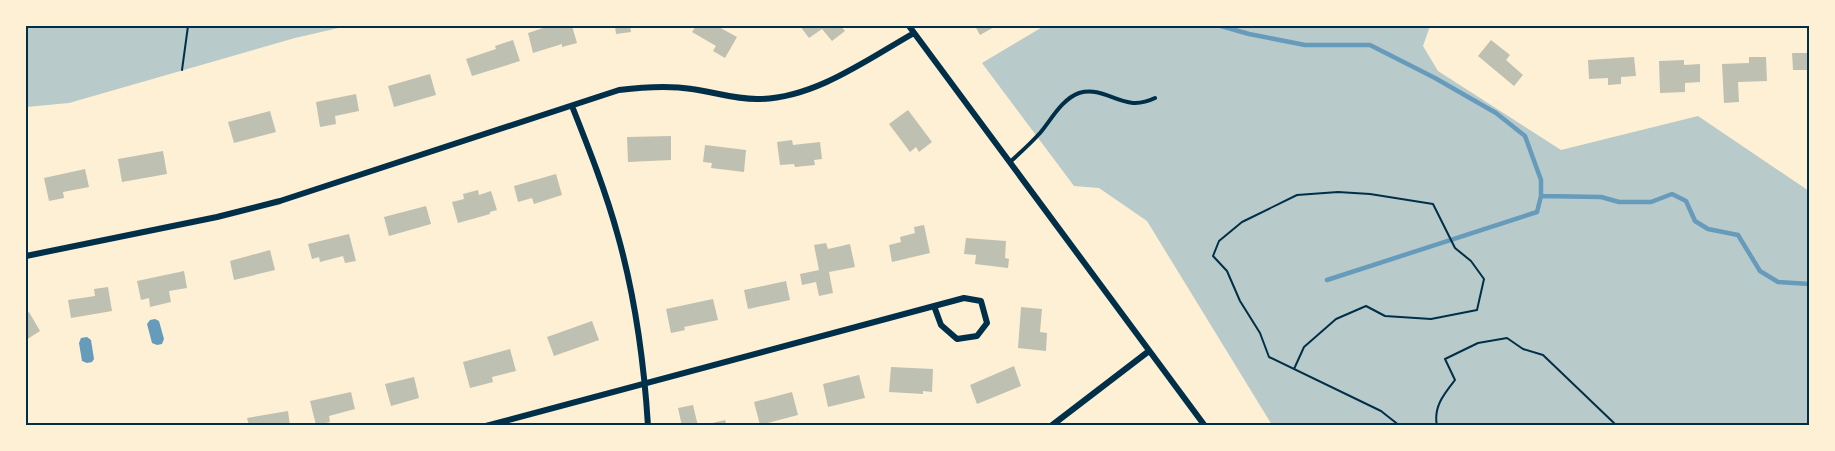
<svg xmlns="http://www.w3.org/2000/svg" width="1835" height="451" font-family="Lato,sans-serif">
<rect width="100%" height="100%" fill="#fdf0d5"/>
<path fill="#b9caca" d="M26,26H347L295,38L69,103L26,107Z
M1044,26H1430L1423,46L1438,71L1561,150L1698,116L1809,191V425H1272L1147,221L1099,188L1074,186L982,63Z"/>
<path fill="#669bbc" d="M155,319L159,321L164,339L162,344L157,345L152,343L147,324L150,320Z
M87,337L91,340L94,359L92,362L87,363L82,361L79,343L81,338Z"/>
<g fill="none" stroke-linecap="round" stroke-linejoin="round">
<path stroke="#669bbc" stroke-width="4.5" d="M1221,26L1249,34L1305,45H1370L1435,78L1496,113L1525,136L1541,180V196L1537,212L1327,280
M1541,196L1601,197L1619,202H1651L1672,194L1686,201L1695,221L1708,229L1738,235L1760,271L1778,282L1810,284"/>
</g>
<path fill="#bec0b2" d="M549,26H572L577,43L562,47V44L533,53L528,33Z
M615,26H630L631,32L616,34Z
M696,26H717L737,37L725,58L713,51L716,46L692,32Z
M800,26H841L845,31L832,41L822,29L809,38Z
M975,26H996L980,35Z
M513,40L520,61L472,76L466,59L496,49L495,46Z
M1491,40L1510,55L1506,60L1523,75L1514,86L1478,56Z
M1792,53H1810V70H1793Z
M1634,57L1636,76L1621,77V84L1608,85V78L1589,79L1588,60Z
M1749,57H1766L1767,81L1738,82L1739,102L1724,103L1722,64L1749,63Z
M1684,60V65L1700,64V82L1685,83V92L1660,93L1659,61Z
M430,74L436,95L394,107L388,86Z
M356,94L359,111L335,116L336,124L320,127L316,102Z
M908,110L932,142L919,152L916,147L910,152L889,124Z
M270,111L276,132L234,143L228,122Z
M671,136V160L628,162L627,137Z
M792,140L793,145L820,142L822,159L814,160L815,165L795,167L794,164L780,165L777,142Z
M705,145L746,150L744,172L711,168L712,163L703,162Z
M163,151L167,174L122,182L118,159Z
M85,169L89,187L63,192L64,198L49,201L44,178Z
M556,174L562,195L534,204L532,198L518,202L514,186Z
M478,190L479,195L491,191L497,210L490,212V214L458,223L452,202L464,199L463,194Z
M426,206L431,224L389,236L384,217Z
M924,225L930,253L892,262L889,245L901,242L900,237L915,233L914,227Z
M349,234L356,261L345,263L343,256L320,262L319,257L312,259L308,244Z
M966,238L1006,241L1005,258L1009,259L1008,268L975,264L976,255L964,254Z
M826,243L828,249L850,244L855,267L829,272L833,293L819,296L816,282L802,285L800,274L819,270L814,245Z
M270,250L275,270L234,280L230,261Z
M184,271L187,288L169,291L171,302L150,307L149,298L141,300L137,281Z
M786,281L790,300L748,309L744,290Z
M108,287L112,311L71,318L68,300L95,296L94,289Z
M713,299L718,320L684,327L685,330L671,333L666,309Z
M1021,307L1042,309L1040,332L1047,333L1046,351L1018,348Z
M29,312L40,331L26,340V314Z
M592,321L599,340L554,356L547,337Z
M510,349L516,371L492,377L493,382L470,388L463,362Z
M1014,366L1021,386L977,404L970,385Z
M891,367L933,369L932,392L923,391V394L889,392Z
M859,375L865,398L828,407L823,384Z
M414,377L419,398L391,406L385,384Z
M351,392L355,409L329,416L330,422L316,425L310,401Z
M792,392L798,415L760,425L754,402Z
M693,405L698,426H682L678,408Z
M288,411L290,426H249L247,418Z
M725,420L727,426H705L704,425Z"/>
<g fill="none" stroke-linecap="round" stroke-linejoin="round">
<path stroke="#003049" stroke-width="2" d="M182,70L188,26
M1294,369L1304,347L1336,319L1366,306L1385,316L1431,319L1477,310L1484,279L1471,261L1455,248L1433,204L1370,194L1338,192L1297,195L1242,222L1219,241L1213,256L1227,271L1240,301L1260,333L1269,357L1381,411L1400,426
M1437,426C1433,407 1444,394 1455,380L1445,359L1478,343L1507,338L1523,349L1543,355L1615,424L1619,426"/>
<path stroke="#003049" stroke-width="4" d="M1010,162C1020,153 1031,143 1040,133C1051,120 1062,99 1079,93C1108,85 1122,114 1155,98"/>
<path stroke="#003049" stroke-width="6" d="M909,26L1205,426
M572,106C589,149 606,192 618,236C635,297 644,362 648,426
M26,256L217,217L280,201L619,90C643,87 667,85 692,89C715,92 736,100 760,99C815,98 868,59 914,33
M486,426L964,298L981,301L987,323L977,336L957,339L941,325L934,306
M1051,426L1149,351"/>
</g>
<rect width="1835" height="451" fill="none" stroke="#fdf0d5" stroke-width="54"/>
<rect x="27" y="27" width="1781" height="397" fill="none" stroke="#003049" stroke-width="2"/>
</svg>
